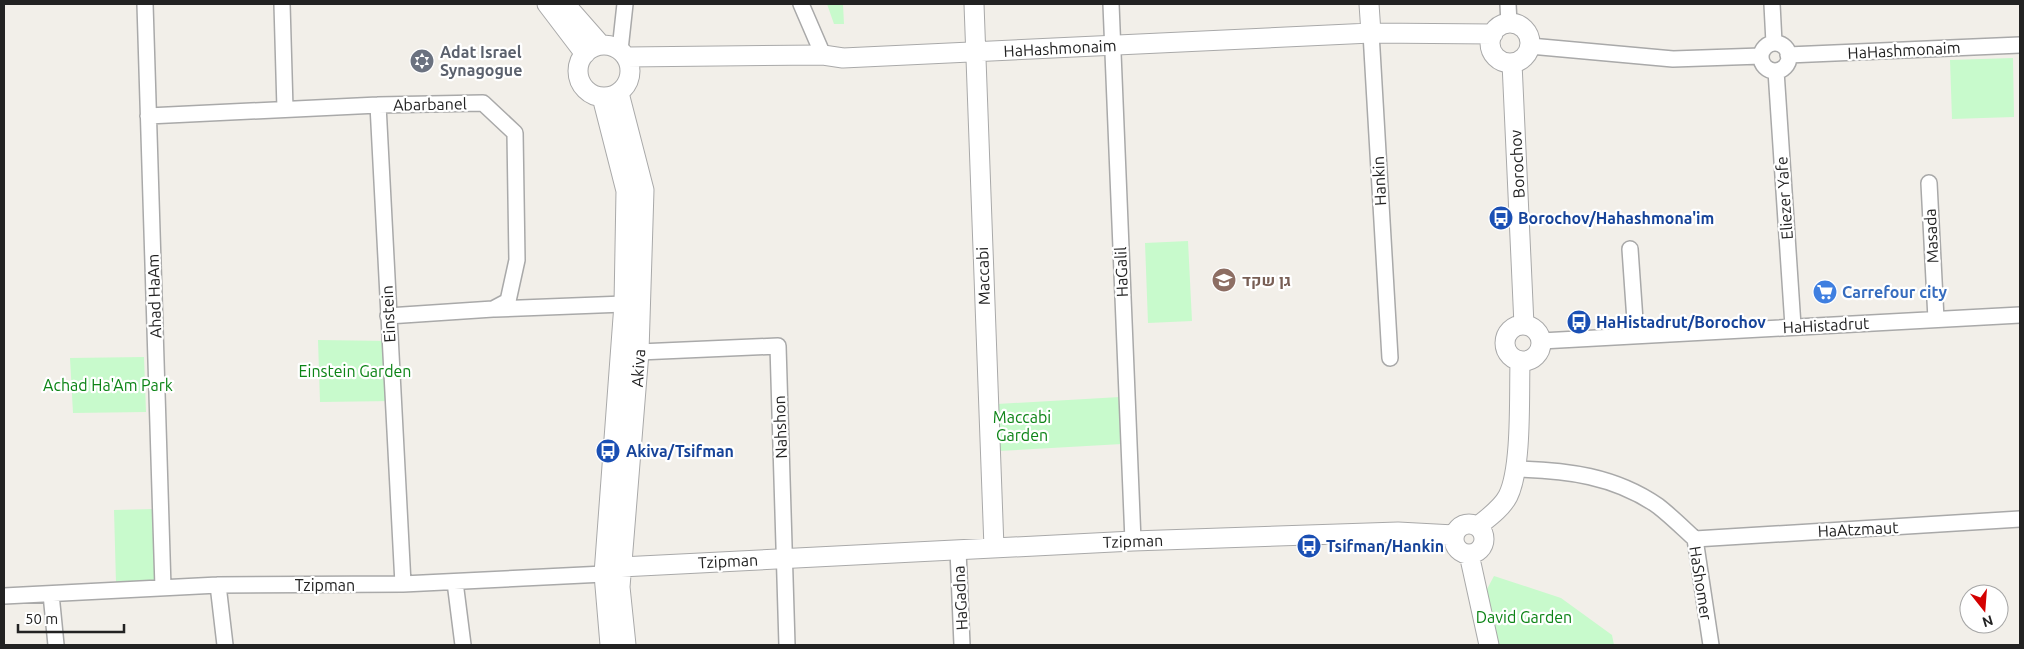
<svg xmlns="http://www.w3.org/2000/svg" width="2024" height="649" font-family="Ubuntu,Heebo,sans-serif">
<rect width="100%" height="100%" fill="#f2efe9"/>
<path fill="#c8facc" d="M827,4H843L844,24H834Z
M2013,58L2014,117L1952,119L1950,60Z
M1188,241L1192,321L1148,323L1145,243Z
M318,340L390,341L393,401L320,402Z
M144,357L146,412L73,413L70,358Z
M1120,397L1122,444L999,451L997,404Z
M155,509L158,582L116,583L114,510Z
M1494,576L1561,598L1612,635L1614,645H1499L1486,591Z"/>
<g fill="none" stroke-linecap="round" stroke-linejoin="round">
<defs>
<path id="minor" d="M145,4L163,588
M282,4L285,109
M801,4L823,55
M1111,4L1133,541
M1508,4L1509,24
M1772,4L1774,43
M1371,33L1390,358
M1761 57a14 14 0 1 1 28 0a14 14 0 1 1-28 0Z
M1530,46L1673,59L1761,56
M620,50L625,4
M1788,55L2020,45
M1776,71L1793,326
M378,105L403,584
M148,116L378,105L483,103L515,133L517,260L508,301L493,309L388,316
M1929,183L1936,319
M1630,249L1636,335
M495,309L624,304
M1541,341L2020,315
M639,352L778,346L787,645
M1516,469C1566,470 1615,476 1658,506C1671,516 1683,528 1695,539L1711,645
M1695,539L2020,519
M958,550L962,645
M455,582L463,645
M218,585L225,645
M51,594L56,645
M4,596L218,585L403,584L604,574"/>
<path id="tertiary" d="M547,4L585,54
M565,4L601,45
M974,4L994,548
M1369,4L1371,33
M1490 43a20 20 0 1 1 40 0a20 20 0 1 1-40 0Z
M578 71a26 26 0 1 1 52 0a26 26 0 1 1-52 0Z
M627,57L823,55L843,58L1371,33L1493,34
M1512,63L1524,325
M619,93L644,190L639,352L620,587L626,645
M602,97L626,191L624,304L604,574L610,645
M1505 343a18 18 0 1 1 36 0a18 18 0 1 1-36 0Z
M1454 539a15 15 0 1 1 30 0a15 15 0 1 1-30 0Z
M1478,526C1488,518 1502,508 1508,496C1522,468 1519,396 1520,362
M1469,554L1489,645
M620,587L604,574L621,567L1133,541L1398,532L1454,535"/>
</defs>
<use href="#minor" stroke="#a9a9a9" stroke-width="18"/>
<use href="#tertiary" stroke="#a9a9a9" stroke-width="21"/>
<use href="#minor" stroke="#fff" stroke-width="15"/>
<use href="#tertiary" stroke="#fff" stroke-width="19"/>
</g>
<defs>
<symbol id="synagogue-disc" viewBox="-11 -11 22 22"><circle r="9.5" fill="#6b7280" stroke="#fff"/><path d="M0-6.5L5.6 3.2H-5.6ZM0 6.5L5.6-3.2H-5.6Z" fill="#fff"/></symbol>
<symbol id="bus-disc" viewBox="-11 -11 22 22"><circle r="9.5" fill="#1a4fb4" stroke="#fff"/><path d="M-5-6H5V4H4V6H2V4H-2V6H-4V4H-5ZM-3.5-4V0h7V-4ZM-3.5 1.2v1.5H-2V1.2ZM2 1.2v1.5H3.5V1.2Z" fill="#fff"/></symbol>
<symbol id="school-disc" viewBox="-11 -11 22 22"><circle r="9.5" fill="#8d6e63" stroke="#fff"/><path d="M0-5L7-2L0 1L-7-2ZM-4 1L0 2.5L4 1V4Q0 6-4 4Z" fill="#fff"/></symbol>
<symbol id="supermarket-disc" viewBox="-11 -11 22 22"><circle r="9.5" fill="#3f7fe0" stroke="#fff"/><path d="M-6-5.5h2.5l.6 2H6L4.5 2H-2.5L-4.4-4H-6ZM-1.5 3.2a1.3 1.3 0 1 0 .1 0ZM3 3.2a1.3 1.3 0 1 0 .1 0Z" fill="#fff"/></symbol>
</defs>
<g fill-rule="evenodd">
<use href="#synagogue-disc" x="408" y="47" width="28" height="28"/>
<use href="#bus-disc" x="1487" y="204" width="28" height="28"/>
<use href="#school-disc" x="1210" y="266" width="28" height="28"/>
<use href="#supermarket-disc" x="1811" y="278" width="28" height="28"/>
<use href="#bus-disc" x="1565" y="308" width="28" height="28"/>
<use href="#bus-disc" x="594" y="437" width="28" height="28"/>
<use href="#bus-disc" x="1295" y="532" width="28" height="28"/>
</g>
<g text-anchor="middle" stroke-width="4.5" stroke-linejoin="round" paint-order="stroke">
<g font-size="16" fill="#222" stroke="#fff">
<text transform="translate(1060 48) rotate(-3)" y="6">HaHashmonaim</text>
<text transform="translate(1904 50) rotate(-3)" y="6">HaHashmonaim</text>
<text transform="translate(430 104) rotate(-1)" y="6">Abarbanel</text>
<text transform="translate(1517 164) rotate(-93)" y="6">Borochov</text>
<text transform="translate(1379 181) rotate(-93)" y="6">Hankin</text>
<text transform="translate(1784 198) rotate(-94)" y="6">Eliezer Yafe</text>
<text transform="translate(1931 236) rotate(-93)" y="6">Masada</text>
<text transform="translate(1121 272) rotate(-92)" y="6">HaGalil</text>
<text transform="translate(983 276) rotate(-92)" y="6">Maccabi</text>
<text transform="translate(154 296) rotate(-92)" y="6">Ahad HaAm</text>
<text transform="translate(388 314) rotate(-93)" y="6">Einstein</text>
<text transform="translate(1826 325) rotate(-3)" y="6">HaHistadrut</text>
<text transform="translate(638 368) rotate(-86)" y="6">Akiva</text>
<text transform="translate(780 427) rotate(-92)" y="6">Nahshon</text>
<text transform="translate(1858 529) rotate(-3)" y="6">HaAtzmaut</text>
<text transform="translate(1133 541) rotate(-2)" y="6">Tzipman</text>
<text transform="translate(728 561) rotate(-3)" y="6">Tzipman</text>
<text transform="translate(1701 583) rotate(81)" y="6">HaShomer</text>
<text x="325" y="591">Tzipman</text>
<text transform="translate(960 598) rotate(-93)" y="6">HaGadna</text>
</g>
<g font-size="16" font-weight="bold" fill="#5b616d" stroke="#fff" text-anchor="start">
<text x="440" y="58">Adat Israel<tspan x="440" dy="18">Synagogue</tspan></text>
</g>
<g font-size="16" font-weight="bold" fill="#164399" stroke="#fff" text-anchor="start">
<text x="1518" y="224">Borochov/Hahashmona'im</text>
<text x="1596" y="328">HaHistadrut/Borochov</text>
<text x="626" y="457">Akiva/Tsifman</text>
<text x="1326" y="552">Tsifman/Hankin</text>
</g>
<g font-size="16" font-weight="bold" fill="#785e54" stroke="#fff" text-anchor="start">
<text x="1242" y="286">גן שקד</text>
</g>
<g font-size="16" font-weight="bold" fill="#366cbe" stroke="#fff" text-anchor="start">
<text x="1842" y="298">Carrefour city</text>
</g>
<g font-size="16" fill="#0c8416" stroke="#fff">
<text x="355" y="377">Einstein Garden</text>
<text x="108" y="391">Achad Ha'Am Park</text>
<text x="1022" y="423">Maccabi<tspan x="1022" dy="18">Garden</tspan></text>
<text x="1524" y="623">David Garden</text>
</g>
</g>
<rect width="2024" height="649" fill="none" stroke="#222222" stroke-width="10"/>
<g transform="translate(1984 609) rotate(163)"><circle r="24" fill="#ffffff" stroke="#a7a7a7"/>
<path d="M0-4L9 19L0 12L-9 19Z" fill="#d40000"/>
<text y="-8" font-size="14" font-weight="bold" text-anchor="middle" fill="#222222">N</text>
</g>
<path d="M18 624v8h106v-8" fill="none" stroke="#222222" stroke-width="2.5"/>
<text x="25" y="624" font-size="15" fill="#222222" stroke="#ffffff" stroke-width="4" paint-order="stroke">50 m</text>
</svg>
